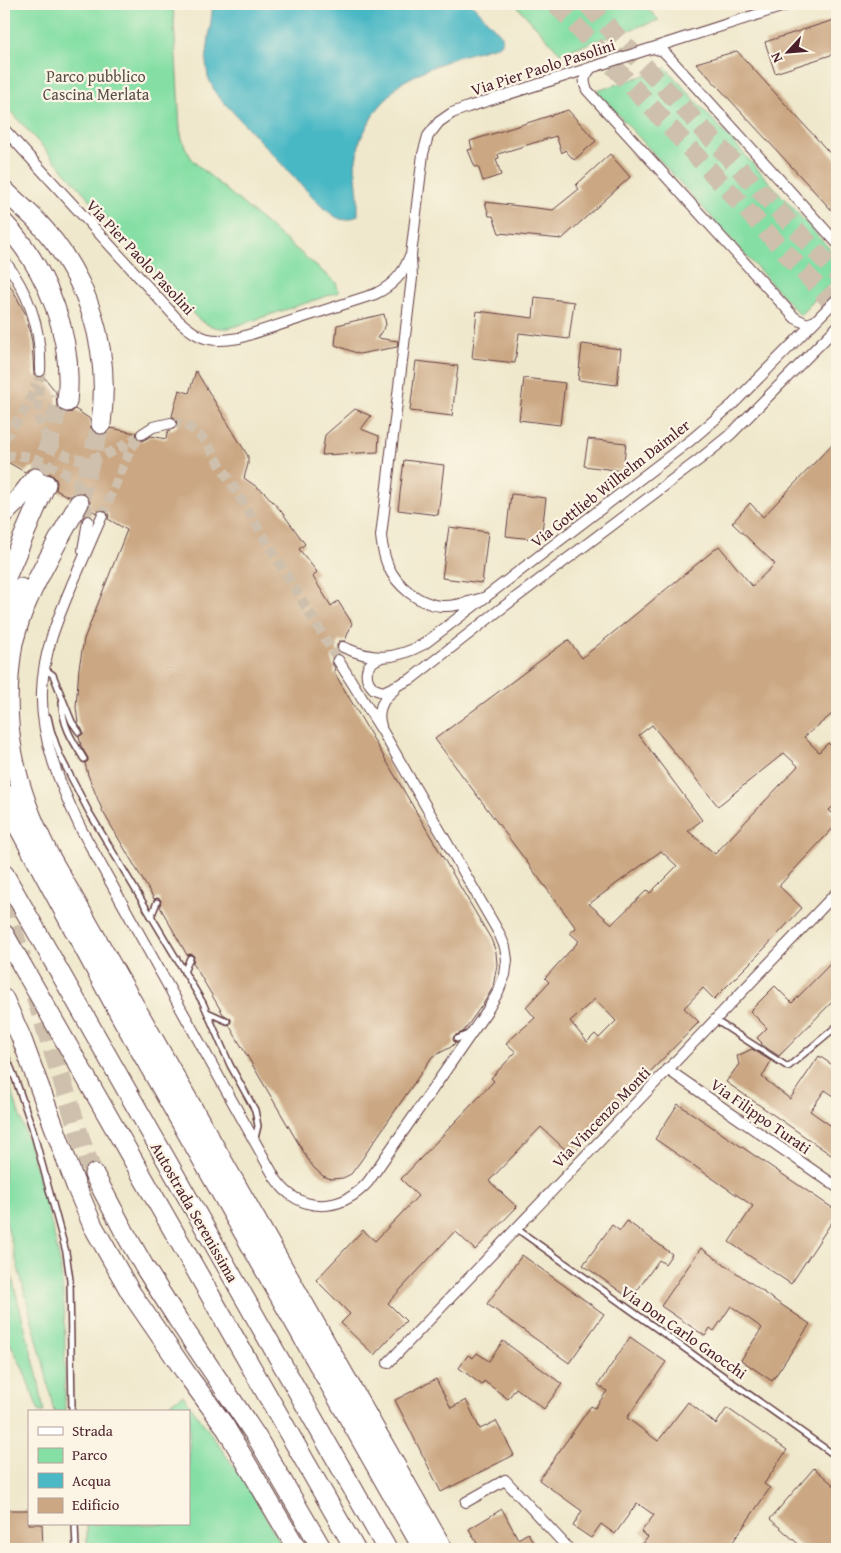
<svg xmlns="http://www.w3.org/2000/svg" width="841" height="1553" font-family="'Gentium Book Plus',serif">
<rect width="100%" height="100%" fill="#fcf5e5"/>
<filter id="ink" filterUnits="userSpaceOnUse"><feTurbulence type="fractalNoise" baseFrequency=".02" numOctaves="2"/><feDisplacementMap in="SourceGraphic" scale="10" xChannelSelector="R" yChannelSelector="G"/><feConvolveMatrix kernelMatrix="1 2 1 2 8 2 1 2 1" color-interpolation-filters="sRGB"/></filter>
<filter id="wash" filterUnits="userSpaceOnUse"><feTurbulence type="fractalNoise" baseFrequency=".0096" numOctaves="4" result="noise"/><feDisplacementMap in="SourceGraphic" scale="20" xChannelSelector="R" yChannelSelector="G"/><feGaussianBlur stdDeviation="1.12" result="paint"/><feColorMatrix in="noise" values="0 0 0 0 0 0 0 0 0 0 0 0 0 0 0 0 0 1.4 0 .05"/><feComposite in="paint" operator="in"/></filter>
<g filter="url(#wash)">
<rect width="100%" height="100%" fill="#efe8cc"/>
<path fill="#85dfa5" stroke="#687f68" d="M14,4H173L180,129C182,142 187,153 196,164L336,283L339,292L230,328C217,329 207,326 197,318L4,104V38L6,36C0,24 7,13 14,4Z
M515,4H643L659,20L560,53Z
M666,68L837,257V277L800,315L597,91Z
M4,1069C19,1111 32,1153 44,1196C51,1222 58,1248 61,1274C67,1319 64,1366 65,1412H54L45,1370L4,1214Z
M4,1247L38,1378L44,1412H39L23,1369L4,1331Z
M183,1395L245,1482L284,1549H87V1524H189V1412H156Z"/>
<path fill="#4ab8c5" stroke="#4a6c78" d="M213,4H472L502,36V43L500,45L457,57L427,69L399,84L374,113L360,140L355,165L358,196V215C342,226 335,216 322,207L216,94L208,77L206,62Z"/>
<g id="blocks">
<path fill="#cba783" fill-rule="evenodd" d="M837,19V53L775,73L765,42Z
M737,51L837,161V216L696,63Z
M568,110L596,141L574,160L565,150L562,153L556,136L498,154L499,158L496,159L501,175L483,181L478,166L475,167L468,150L472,149L470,141Z
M610,154L630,177L562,239L499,233L493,216H489L485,202L553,210L579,189L576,185Z
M4,276L14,292L26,315L32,342L34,375L39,378L44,377L56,392L57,407L61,411L67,413L72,412L75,409L90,419L91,428L95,433L100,435L105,434L111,428L135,433L137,438L142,441L151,436L166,439L168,431L175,428L178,425L176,419L172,416L179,390L189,393L196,371L248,456V464L244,478L264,492L281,511L305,544L299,549L317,572L313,577L331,606L338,601L352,623L345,641H339L337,645V651L340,654H335L332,657V663L335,668L334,672L491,939L496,952L497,965L493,987L485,1001L463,1032L454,1036L453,1039L455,1043L451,1047L432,1057L360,1162L351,1174L343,1178L331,1179L323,1176L314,1168L307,1158L229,1025L231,1022V1019L223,1014L193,963L194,956L191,954L187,955L160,907L161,900L158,898L154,899L103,812L88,775L85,763L88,761V758L81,746L79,736L83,734V731L78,723L76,707L79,668L84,639L127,530L108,519L109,515L105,510L101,509L96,513L89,508L90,502L88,497L85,493L78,492L73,494L69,497L56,490L57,482L55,478L51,474L45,473L42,469L36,467L30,468L25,472L4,460Z
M535,297L574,302L569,339L519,333L515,363L472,358L477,311L533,318Z
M384,314L386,325L377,338L398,341L397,347L359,354L335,345L337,325Z
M582,344L621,349L617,385L578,380Z
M416,361L458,366L452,416L410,411Z
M524,378L565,383L560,425L519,420Z
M355,409L371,416L361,429L379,436L378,452L322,455L325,435Z
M588,439L626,443L623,471L584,466Z
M837,439V710L804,737L819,752L828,743L837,752V803L829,810L837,818V824L779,886L802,908L764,949L714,999L703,988L684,1008L699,1022L642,1080L571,1155L541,1127L489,1181L517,1207L475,1250L455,1231L388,1303L406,1321L374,1355L341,1323L350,1314L316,1280L363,1230L375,1241L418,1196L401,1179L494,1081L491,1078L516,1052L506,1043L535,1018L526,1007L549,982L545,978L579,941L570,933L576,928L435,739L568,640L582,658L719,546L752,586L775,564L732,523L750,503L763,517ZM652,725L718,806L784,753L798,766L715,854L688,831L702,820L639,735ZM661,851L677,866L650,893L647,890L612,924L589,904ZM595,999L616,1021L599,1038L595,1034L587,1042L570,1021Z
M404,460L444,465L438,515L398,510Z
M511,494L546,498L541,540L506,536Z
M449,527L488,532L482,583L442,578Z
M837,957V997L779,1056L761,1044L762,1043L757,1038L767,1028L750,1011L775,986L792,1003Z
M752,1049L771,1061L762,1077L790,1099L819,1056L837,1068V1098L825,1090L810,1111L837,1130V1159L726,1082L739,1064L737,1056Z
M678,1104L837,1211V1214L791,1284L729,1242L753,1206L655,1139Z
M627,1221L672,1254L665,1264L659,1260L631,1299L583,1265L612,1225L620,1231Z
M701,1248L764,1292V1293L810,1324L772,1381L741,1360L762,1328L731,1306L714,1331L710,1328L705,1336L661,1306Z
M522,1255L604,1314L569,1363L487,1304Z
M630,1337L666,1362L627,1418L658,1441L688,1402L716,1424L727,1408L787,1450L764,1484L770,1488L728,1549H639L648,1537L641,1532L654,1515L637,1503L615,1534L601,1524L591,1538L573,1526L582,1511L539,1480L591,1406L595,1408L607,1391L598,1385Z
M503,1341L562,1384L544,1409L516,1388L508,1399L484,1381L482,1385L459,1368L468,1355L473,1358L477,1353L489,1361Z
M436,1379L451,1408L466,1400L480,1429L496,1421L514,1455L441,1492L395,1400Z
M814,1468L837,1488V1539L828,1549H804L770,1519Z
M502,1509L518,1539L528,1533L537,1549H480L469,1529Z
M4,1510H29V1524H42L43,1549H4Z"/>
</g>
</g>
<g filter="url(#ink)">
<use href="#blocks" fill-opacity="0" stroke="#633d43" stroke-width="1"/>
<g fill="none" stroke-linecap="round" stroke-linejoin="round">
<path stroke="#cec0ac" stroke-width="10" stroke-dasharray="10 5" stroke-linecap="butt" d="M40,371C39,386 37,403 39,418C40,428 46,437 52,445C79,475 116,451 142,434
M171,423C187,422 197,432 207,443L338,660
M4,439C17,422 30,405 36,384
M4,457C21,453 34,457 49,465C77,478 89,487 88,521
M102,516L130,450L138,439"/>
<path stroke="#cec0ac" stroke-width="19" stroke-dasharray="19 9" stroke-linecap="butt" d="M556,4L837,308
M587,4L837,274
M35,478C49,452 54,425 60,396
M79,503L101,424
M4,900L22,958
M35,996L85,1152L94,1174"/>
<defs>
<path id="lane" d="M45,669L53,675L72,722L79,732
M62,702C62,725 72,740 84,759
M48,717L51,730L60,756L89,812L203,1003L230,1065L255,1110L258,1126L255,1138
M151,917L157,902
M184,972L190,958
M207,1012L227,1021
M715,1020L788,1067L837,1026
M457,1039L468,1034
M4,1051L15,1078L32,1127L66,1252L70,1280L72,1412
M517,1229L837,1457
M75,1524L76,1549"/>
<path id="street" d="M652,48L663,51L667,55L837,243
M592,67C585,75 582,80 587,90L795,318L807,324L815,321
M4,129L179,321C200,340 211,343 239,338L375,294C392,286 403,275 409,258
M4,260C29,293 42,330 40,371
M142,434L153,427L171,423
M102,516C92,538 83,560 73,582C58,618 43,652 42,691C40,739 61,787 81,829L275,1178C299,1214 341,1213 368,1182L487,1011L498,992L505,975L507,960L505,947L499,933L383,732L338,660
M83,550L88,521
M486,597C472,601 456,607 441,606C419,604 397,586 388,566C384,556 382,546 381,536L412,278L411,255L423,154L428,136L439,122L452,113L468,107L790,4
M343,647C374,661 394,660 424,644L691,440L733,404L837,299
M380,658C364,664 363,678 374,689L383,692L411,679L498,611L700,459L731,434L837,327
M381,726C376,711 383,698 395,689
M667,1069L837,1187
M388,1363L837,892
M466,1502L505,1480L569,1549"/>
<path id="highway" d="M4,190C14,200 25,209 35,219C89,276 111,347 101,424
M4,223C48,270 74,337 67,402
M79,503C61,536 41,569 26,604C20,616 17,630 13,643C0,723 13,784 49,855L443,1549
M4,514L17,501L35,478
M4,582L46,484
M4,623L20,588
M4,793L18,826L119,1013L423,1549
M4,874L387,1549
M4,934L355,1549
M4,999L21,1037L76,1186L93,1226L131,1293L188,1376L224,1425L297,1549
M94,1174L125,1233L145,1268L178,1320L256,1436L322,1549"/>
</defs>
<use href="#lane" stroke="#633d43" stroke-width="8"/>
<use href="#street" stroke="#633d43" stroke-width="12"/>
<use href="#highway" stroke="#633d43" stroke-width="21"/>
<use href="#lane" stroke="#fff" stroke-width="5"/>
<use href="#street" stroke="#fff" stroke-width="10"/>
<use href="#highway" stroke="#fff" stroke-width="19"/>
</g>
</g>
<g text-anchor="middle" stroke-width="4.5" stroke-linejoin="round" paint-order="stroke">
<g font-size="16" fill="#4a1f2b" stroke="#fcf5e5">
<text transform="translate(543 67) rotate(-18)" y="6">Via Pier Paolo Pasolini</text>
<text transform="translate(141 257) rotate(47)" y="6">Via Pier Paolo Pasolini</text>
<text transform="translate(610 483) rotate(-38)" y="6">Via Gottlieb Wilhelm Daimler</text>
<text transform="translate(761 1116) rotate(35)" y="6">Via Filippo Turati</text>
<text transform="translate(601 1117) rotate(-46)" y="6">Via Vincenzo Monti</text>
<text transform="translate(195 1212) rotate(60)" y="6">Autostrada Serenissima</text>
<text transform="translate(684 1332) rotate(35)" y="6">Via Don Carlo Gnocchi</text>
</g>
<g font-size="16" fill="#594f4a" stroke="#fcf5e5">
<text x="96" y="82">Parco pubblico<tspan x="96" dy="18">Cascina Merlata</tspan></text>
</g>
</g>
<rect width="841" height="1553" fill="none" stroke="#fcf5e5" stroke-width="20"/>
<rect x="28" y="1410" width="162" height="115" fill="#fcf5e5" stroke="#b59f9b"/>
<rect x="38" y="1427" width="25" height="8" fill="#ffffff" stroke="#b59f9b"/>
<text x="72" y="1436" font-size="15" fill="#4a1f2b">Strada</text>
<rect x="38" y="1448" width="25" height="15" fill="#85dfa5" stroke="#b59f9b"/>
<text x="72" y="1460" font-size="15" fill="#4a1f2b">Parco</text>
<rect x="38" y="1473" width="25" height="15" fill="#4ab8c5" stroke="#b59f9b"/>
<text x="72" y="1486" font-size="15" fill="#4a1f2b">Acqua</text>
<rect x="38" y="1498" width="25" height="15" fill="#cba783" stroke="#b59f9b"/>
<text x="72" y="1510" font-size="15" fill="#4a1f2b">Edificio</text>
<g transform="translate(788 52) rotate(244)" stroke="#fcf5e5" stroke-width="4" paint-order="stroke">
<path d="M0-4L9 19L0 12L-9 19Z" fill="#4a1f2b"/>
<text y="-8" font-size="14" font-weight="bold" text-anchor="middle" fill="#4a1f2b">N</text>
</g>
</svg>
